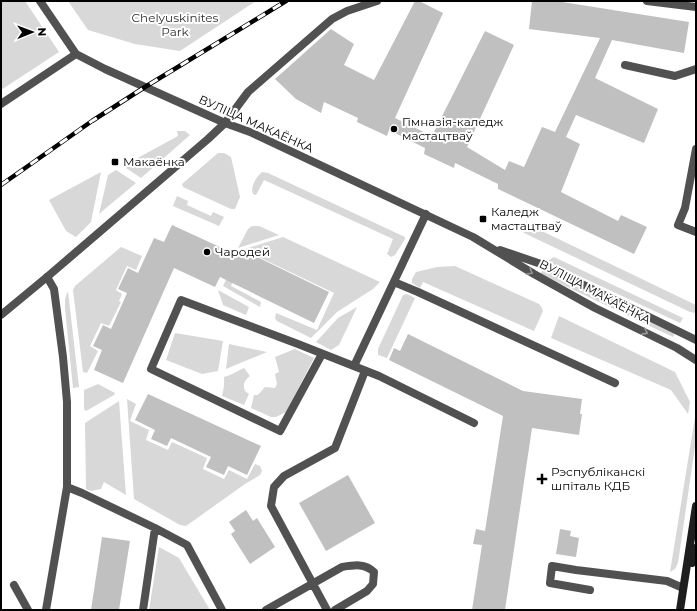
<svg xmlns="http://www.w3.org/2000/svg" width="697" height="611" font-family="Montserrat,sans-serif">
<rect width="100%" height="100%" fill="#fff"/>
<path fill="#d8d8d8" d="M1,1H25L59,52L1,90Z
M68,1H256L180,51L135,44L88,30Z
M177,131H185L190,135L141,178L123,166L178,136Z
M218,153H224L231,157L240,197L235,209H231L183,187L182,184Z
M116,170L136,183L99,214L108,175Z
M101,172L91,222L76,237L66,231L49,200Z
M262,172L268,173L405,237V239L395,255L391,257L387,254L393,239L264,180L256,195L253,194C250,187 256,177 262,172Z
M177,196L188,201L187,205L211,216L213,212L224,217L219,226L173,206Z
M523,222L696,305V313L690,312L524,233L521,228Z
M252,226H259L279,235L238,248L248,229Z
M283,237L380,282L373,289L337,312L311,338L277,321L275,318L276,313L317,330L334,293L248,252L231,286L261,302L260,307L223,286L239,251Z
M121,247L142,256L136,270L127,266L116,290L122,294L119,301L121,302L109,326L101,323L90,346L98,351L87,373L83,372L73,290L75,286Z
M554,257L683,318L680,323L547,261Z
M455,266L539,304L542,308L543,311L534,331L423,282L420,288L412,283V279L416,272L437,267Z
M543,270L675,333L673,337L540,274Z
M218,290L249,307L246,315L223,305Z
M68,291L79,387L73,388L65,308V299Z
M407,294L415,298L387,358L378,355V349L403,295Z
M357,307L339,345L331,350L316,342L338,318Z
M559,316L675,372L690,402L688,414L671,390L551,338Z
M175,333L223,341L218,371L202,374L166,360Z
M229,344L267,352L226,369Z
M295,349L314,358L286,412L276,417H271L251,408L254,395H258L265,387L275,388L277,384L275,374L279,372L275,357Z
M244,368L250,376C245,380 242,384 245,391L249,394L244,405L222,396L224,386V377L230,375Z
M98,384L115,393L114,395L86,411L84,409V390Z
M127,399L136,404L130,421L149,430L146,440L168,450L172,442L207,458L203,469L224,479L229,470L247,479L255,464L260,466L262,471L260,475L245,484L186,526L180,525L134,499Z
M119,401L126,495L104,482L101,489L91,491L86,489L85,423Z
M695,417H696V440L678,563L675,569L670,572Z
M159,547L179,558L210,610H149Z"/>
<path fill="#c0c0c0" d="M415,1H419L443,13L395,118L432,136L485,31L514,45L467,147L505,170L509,161L524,167L542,127L555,132L600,38L529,29L532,1H556L689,22L684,53L612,40L595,78L658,109L644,143L576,115L566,137L580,144L561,192L618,221L621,215L647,227L634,254L498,189V184L455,163L454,168L424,154L425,148L389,130L387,136L357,122L358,118L324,102L321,113L296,99L275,79L331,29L354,44L344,65L374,80Z
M172,225L246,259L249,253L329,292L314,323L220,277L215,287L174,268L123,383L94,370L102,350L93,346L103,325L111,329L127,293L118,289L128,268L138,273L154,238L164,242Z
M408,334L523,391L582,399L580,414H582L579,435L532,428L505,610H472L482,545L473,544L476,529L485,531L503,416L389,360L394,348L400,351Z
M148,394L261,446L247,475L228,466L224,475L206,467L211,457L171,438L167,446L151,439L155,430L135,420Z
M348,475L375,523L326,551L299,503Z
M246,510L253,521L257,518L275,547L250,564L231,534L235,531L229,522Z
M560,529L571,531L570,536L579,538L576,557L556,554Z
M102,537L130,541L119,610H91Z"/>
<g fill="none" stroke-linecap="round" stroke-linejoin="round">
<path stroke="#515151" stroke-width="8" d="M647,1L696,7
M625,65L675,76L696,69
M225,123L248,92L332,19L347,11L377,1
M696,149L685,208L678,225L696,232
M394,282L418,292L615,383
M322,354L280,431L151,369L181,300L298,344L379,376L474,423
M354,366L426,214
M67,487L82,493L155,528L187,545L222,610
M14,585L28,610
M590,590L550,583L552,566L576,570L667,581L683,588
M46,610L67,487V402L63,357L54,289L47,277
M143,610L155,528
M266,610L342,567C354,565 365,563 374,572L373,584L367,591L335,610
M327,610L271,506L274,487L284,476L335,448L365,371"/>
<path stroke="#515151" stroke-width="8" d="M40,1L76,54L105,69L225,123L250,132L473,237L534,274L595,308L677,348L696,360
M1,104L76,54
M500,250L541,264L696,340
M1,315L47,277L208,139L225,123"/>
<path stroke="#1e1e1e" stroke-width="8" d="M692,563L696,548
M680,610L696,506"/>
<defs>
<path id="rail" d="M1,185L92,121L145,87L286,1"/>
</defs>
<use href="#rail" stroke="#000" stroke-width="4.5"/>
<use href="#rail" stroke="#fff" stroke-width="3" stroke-dasharray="9" stroke-linecap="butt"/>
</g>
<defs><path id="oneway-chevron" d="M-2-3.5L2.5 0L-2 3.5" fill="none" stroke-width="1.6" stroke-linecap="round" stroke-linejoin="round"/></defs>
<g stroke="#979797">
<use href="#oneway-chevron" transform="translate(530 272) rotate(31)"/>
<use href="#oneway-chevron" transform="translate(645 332) rotate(26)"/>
</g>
<g fill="#000" stroke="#fff" stroke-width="1.5">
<circle cx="394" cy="129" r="4"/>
<rect x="111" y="158" width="8" height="8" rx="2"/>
<rect x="479" y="215" width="8" height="8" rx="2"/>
<circle cx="207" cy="252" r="4"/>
<path d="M540 473h4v4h4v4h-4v4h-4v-4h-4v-4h4z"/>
</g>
<g text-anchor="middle" stroke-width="4" stroke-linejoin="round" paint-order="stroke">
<g font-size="12" fill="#2f2f2f" stroke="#fff">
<text x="175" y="22">Chelyuskinites<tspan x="175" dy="14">Park</tspan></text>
</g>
<g font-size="12" fill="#000" stroke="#fff" text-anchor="start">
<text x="402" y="126">Гімназія-каледж<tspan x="402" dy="14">мастацтваў</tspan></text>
<text x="123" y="166">Макаёнка</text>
<text x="491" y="216">Каледж<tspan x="491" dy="14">мастацтваў</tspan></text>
<text x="215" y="256">Чародей</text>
<text x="551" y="476">Рэспубліканскі<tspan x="551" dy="14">шпіталь КДБ</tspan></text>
</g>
<g font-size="12" fill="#000" stroke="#fff">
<text transform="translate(256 124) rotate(24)" y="4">ВУЛІЦА МАКАЁНКА</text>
<text transform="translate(595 292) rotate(28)" y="4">ВУЛІЦА МАКАЁНКА</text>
</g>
</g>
<rect width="697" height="611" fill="none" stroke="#000000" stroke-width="4"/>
<g transform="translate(32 32) rotate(89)" stroke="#ffffff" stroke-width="3" paint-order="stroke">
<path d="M0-3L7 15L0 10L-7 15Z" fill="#000000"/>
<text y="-6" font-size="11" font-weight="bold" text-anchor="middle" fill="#000000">N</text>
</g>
</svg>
